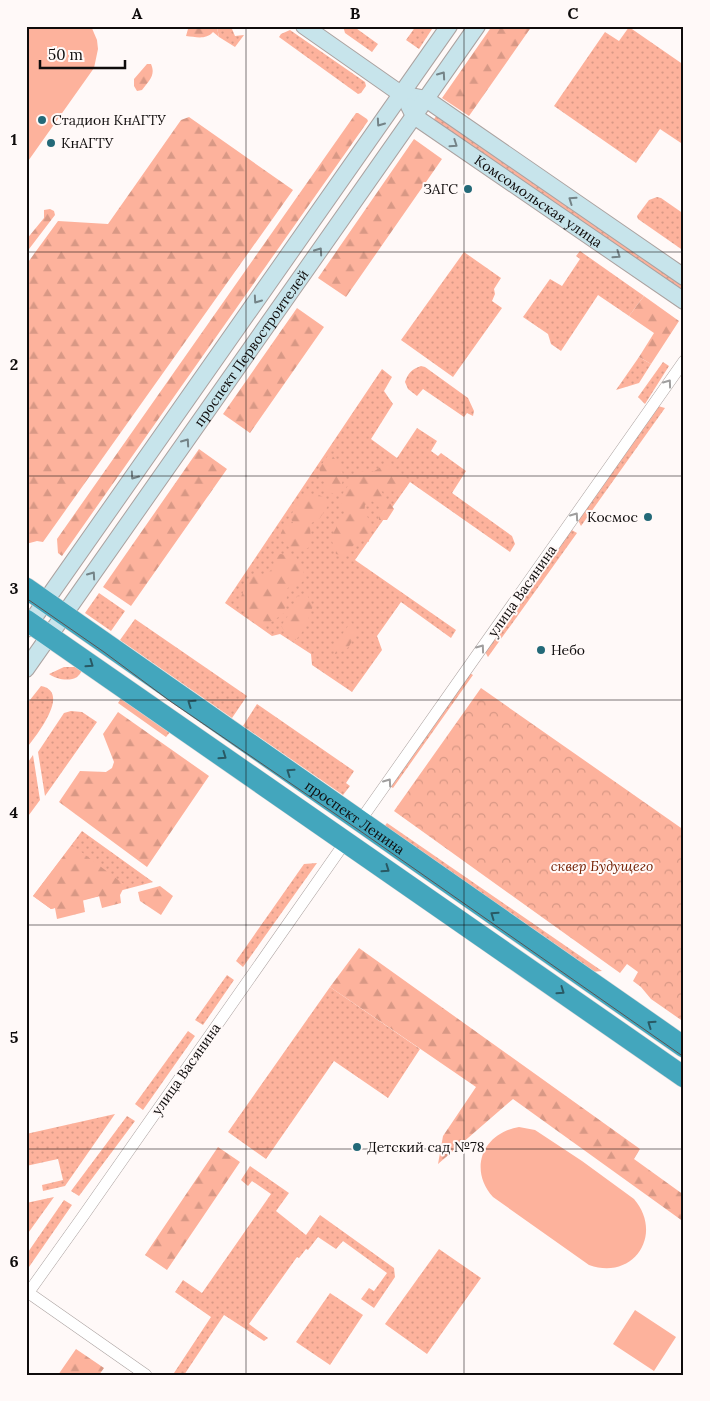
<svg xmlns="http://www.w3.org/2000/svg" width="710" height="1401" font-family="Lora,serif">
<defs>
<pattern id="grass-dots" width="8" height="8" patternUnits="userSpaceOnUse" patternTransform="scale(1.25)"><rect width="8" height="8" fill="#fdb29c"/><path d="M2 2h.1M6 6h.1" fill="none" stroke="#d89885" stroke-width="1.8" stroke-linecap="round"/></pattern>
<pattern id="forest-firs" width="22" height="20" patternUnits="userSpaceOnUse" patternTransform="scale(1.25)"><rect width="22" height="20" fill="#fdb29c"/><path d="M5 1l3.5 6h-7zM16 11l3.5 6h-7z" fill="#d89885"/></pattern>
<pattern id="park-crowns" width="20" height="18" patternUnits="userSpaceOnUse" patternTransform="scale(1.25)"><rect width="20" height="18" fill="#fdb29c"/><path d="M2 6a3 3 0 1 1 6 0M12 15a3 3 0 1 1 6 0" fill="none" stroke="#d89885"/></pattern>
</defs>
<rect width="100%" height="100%" fill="#fff9f8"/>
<path fill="url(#grass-dots)" d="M210,26H232V29L235,36L244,35L235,47L219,37L217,28Z
M343,26H353L378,44L372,52L345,33Z
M416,26H434L419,49L406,40Z
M629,27L684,65V145L660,129L636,163L554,106L605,32L619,41Z
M290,30L365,82L366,86L361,93L358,94L279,37L281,34Z
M436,116L684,286V296L433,121Z
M657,197L661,198L684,214V251L638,219L637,216L649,200Z
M580,251L644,296L629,316L598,295L561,351L551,344L548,334L523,317L550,279L562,286L580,259L576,256Z
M464,252L501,278L494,289L495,294L492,301L502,308L453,377L401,340Z
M639,357L651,364L639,383L616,390Z
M663,362L669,366L645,404L638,397Z
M421,366L425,367L468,398L474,411L473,416L467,413L464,417L423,389L417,396L408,389L405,382C408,373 412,369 421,366Z
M382,369L392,377L384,391L393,404L371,439L397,458L417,428L437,441L431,451L438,456L441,453L466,471L452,493L512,536L515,544L510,552L410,482L355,560L456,630L451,638L401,602L377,636L382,650L352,692L312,665L311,654L280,634L272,636L225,603Z
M658,406L665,408L581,526L578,520Z
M570,529L577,533L488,657L484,650Z
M99,593L125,611L111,631L85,613Z
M135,619L247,696L232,718L120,640Z
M64,667H75L82,670C81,673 79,675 77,677C69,682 56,679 49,674Z
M468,672L473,675L393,788L388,785Z
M41,686C72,692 35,737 26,749V705Z
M257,704L354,771L346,783L350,786L343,795L243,726Z
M71,711L82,712L97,722L45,796L38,752L64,713Z
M33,755L40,800L26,819V765Z
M387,823L602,971L591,972L383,828Z
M82,831L153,882L51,909L33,896Z
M317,863L243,967L236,961L304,864Z
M227,975L234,980L203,1025L195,1020Z
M330,987L420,1049L388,1098L334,1061L266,1159L228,1132Z
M188,1031L195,1036L143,1110L135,1104Z
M115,1114L65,1186L43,1191L42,1185L63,1180L58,1159L26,1166V1134Z
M127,1116L135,1121L79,1196L71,1191Z
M250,1166L289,1193L276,1211L306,1235L320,1215L394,1268L395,1277L374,1308L361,1299L369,1288L374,1291L387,1273L343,1241L336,1249L318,1237L308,1250L306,1249L299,1258L297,1257L249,1324L268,1338L264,1341L224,1315L184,1375H176L174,1373L211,1317L175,1292L183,1280L202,1293L271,1194L252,1181L248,1186L241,1180Z
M54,1197L26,1236V1203Z
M64,1200L72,1205L29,1267L26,1265V1255Z
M439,1249L481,1278L427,1354L385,1324Z
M330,1293L363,1315L330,1365L296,1342Z"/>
<path fill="url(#forest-firs)" d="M206,26L217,28L219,37L213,32C206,40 196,37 186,36L188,29C195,26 200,29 206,26Z
M492,26H532L469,116L442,98Z
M147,64H151C156,75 149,81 142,90L137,91L134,86V79Z
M356,113H358L367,119L368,121L62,556L58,553L57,539Z
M189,117L293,190L43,542L37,541L26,544V265L58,221L108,224L181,120Z
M414,139L442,159L346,297L318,278Z
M50,209L54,211L55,215L26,253V240L44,218V210Z
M644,296L679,321L651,364L639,357L654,333L629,316Z
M297,308L324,327L250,433L223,414Z
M199,449L227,469L131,606L103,587Z
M330,453C344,469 348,477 336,495L327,491L319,468Z
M390,465L408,479L407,486L402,492L393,488L381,491L394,509L387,520H379V507L372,501L365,505L364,513L370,520L369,542L361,537L344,556L336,554L331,538L339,522L346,513L339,499L358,471L373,472L382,466Z
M310,494H317L331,501L320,518L310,524L311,546L303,551L290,548L279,538L285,524L293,523L290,517L302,495Z
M281,554L296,557L303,569L305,579L298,586L292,584L286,590L287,596L284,613L273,621L262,625L247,614L239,602L245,587L256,572L265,576L274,567L273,556Z
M306,593L313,606L305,628L296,640L287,634L281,626L289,614L297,596Z
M351,622L356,628C350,643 353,649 335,654L333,647Z
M122,697L171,731L166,737L118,703Z
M118,712L209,776L147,867L59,802L80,771L106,772L112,768L114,762L103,734Z
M72,845L125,885L120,895L121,903L102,908L99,896L83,900L85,912L57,919L55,908L51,909L33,896Z
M160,886L173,896L161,915L140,901L138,892Z
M359,948L640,1149L634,1159L684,1195V1222L513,1099L438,1164L443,1136L476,1087L330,987Z
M218,1147L240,1162L167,1270L145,1255Z
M76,1349L104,1368L99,1375H58Z"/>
<path fill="url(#park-crowns)" d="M481,688L684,830V1022L651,999L641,987L633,981L638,972L627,964L620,973L394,811Z"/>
<path fill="#fdb29c" d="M26,26H91L97,40L98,49L94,68L26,164Z
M519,1127L535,1130L582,1161L634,1199C664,1234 634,1281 589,1265L493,1197C468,1169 483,1133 519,1127Z
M635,1310L676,1337L654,1371L613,1344Z"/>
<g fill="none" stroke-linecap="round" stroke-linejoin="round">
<defs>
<path id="street" d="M360,821L684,361
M26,1291L146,1375
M26,1296L81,1219L346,841"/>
<g id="secondary">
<path d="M304,26L401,94L426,99L684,277"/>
<path id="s1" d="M409,106L414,116L684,301"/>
<path d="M26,629L449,26"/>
<path id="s2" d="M26,669L477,26"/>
</g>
<g id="highway">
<path id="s3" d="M26,588L684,1047"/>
<path d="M26,620L684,1077"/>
</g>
</defs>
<use href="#street" stroke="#aba2a0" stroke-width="12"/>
<use href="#secondary" stroke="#aba2a0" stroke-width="18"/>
<use href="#highway" stroke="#d9d8d8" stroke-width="22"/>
<use href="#street" stroke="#fff" stroke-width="11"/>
<use href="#secondary" stroke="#c7e4eb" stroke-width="16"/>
<use href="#highway" stroke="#43a6bd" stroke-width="21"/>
<path stroke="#585453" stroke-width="1" d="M26,598L104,652L170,701L356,828L684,1057"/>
</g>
<defs><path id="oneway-chevron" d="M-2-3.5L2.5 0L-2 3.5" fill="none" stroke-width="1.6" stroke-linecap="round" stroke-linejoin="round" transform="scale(1.25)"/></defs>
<g stroke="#748387">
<use href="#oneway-chevron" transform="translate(442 75) rotate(-55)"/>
<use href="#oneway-chevron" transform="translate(380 123) rotate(125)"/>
<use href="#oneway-chevron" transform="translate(454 144) rotate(34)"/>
<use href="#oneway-chevron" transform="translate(572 200) rotate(-145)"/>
<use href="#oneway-chevron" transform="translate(319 251) rotate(-55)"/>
<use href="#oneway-chevron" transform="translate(617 255) rotate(35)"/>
<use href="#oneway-chevron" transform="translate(257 300) rotate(125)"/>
<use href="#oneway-chevron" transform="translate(186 442) rotate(-55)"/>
<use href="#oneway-chevron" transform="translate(134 476) rotate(125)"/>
<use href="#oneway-chevron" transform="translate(92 575) rotate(-55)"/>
</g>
<g stroke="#9f9e9e">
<use href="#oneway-chevron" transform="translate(668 383) rotate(-54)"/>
<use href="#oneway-chevron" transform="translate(575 516) rotate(-55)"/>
<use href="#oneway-chevron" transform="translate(481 648) rotate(-54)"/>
<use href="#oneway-chevron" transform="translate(388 782) rotate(-55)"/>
</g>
<g stroke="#295964">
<use href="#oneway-chevron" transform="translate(90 664) rotate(35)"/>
<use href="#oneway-chevron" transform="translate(191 703) rotate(-145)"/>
<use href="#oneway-chevron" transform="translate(223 756) rotate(35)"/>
<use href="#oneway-chevron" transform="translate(290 772) rotate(-145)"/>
<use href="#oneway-chevron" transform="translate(386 869) rotate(35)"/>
<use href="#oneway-chevron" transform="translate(494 915) rotate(-145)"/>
<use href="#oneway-chevron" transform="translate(561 991) rotate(35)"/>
<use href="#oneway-chevron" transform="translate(651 1024) rotate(-145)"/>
</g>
<path fill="none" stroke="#0f0c0c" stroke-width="1" stroke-opacity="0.55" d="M246,26V1375M464,26V1375M26,252H684M26,476H684M26,700H684M26,925H684M26,1149H684"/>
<g fill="#236978" stroke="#fff9f8" stroke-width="2">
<circle cx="42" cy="120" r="5"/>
<circle cx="51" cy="143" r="5"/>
<circle cx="468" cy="189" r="5"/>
<circle cx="648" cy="517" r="5"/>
<circle cx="541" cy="650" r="5"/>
<circle cx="357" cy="1147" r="5"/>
</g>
<g text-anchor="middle" stroke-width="4" stroke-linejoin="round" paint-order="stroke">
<g font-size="14" fill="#0f0c0c" stroke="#fff9f8" text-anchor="start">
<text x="52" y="125">Стадион КнАГТУ</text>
<text x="61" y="148">КнАГТУ</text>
<text x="458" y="194" text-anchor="end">ЗАГС</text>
<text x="638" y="522" text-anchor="end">Космос</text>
<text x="551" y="655">Небо</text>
<text x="367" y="1152">Детский сад №78</text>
</g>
<g font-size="14" fill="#0f0c0c" stroke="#fff9f8">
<text dy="5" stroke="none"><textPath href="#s1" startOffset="162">Комсомольская улица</textPath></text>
<text dy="5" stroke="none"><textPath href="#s2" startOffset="392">проспект Первостроителей</textPath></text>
<text transform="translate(522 591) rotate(-55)" y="5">улица Васянина</text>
<text dy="5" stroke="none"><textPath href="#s3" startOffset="401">проспект Ленина</textPath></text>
<text transform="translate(186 1069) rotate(-55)" y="5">улица Васянина</text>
</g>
<g font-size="14" font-style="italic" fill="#752104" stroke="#fff9f8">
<text x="602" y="871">сквер Будущего</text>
</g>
</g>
<rect width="710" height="1401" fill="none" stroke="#fff9f8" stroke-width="55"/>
<path d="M40 60v8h85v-8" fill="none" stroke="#0f0c0c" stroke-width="2.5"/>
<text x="48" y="60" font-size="15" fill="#0f0c0c" stroke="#fff9f8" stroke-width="4" paint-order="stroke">50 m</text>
<rect x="28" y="28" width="654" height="1346" fill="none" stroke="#0f0c0c" stroke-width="2"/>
<g font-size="16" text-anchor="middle" font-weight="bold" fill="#0f0c0c">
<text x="137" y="19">A</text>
<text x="355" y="19">B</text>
<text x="573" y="19">C</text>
<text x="14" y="145">1</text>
<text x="14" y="370">2</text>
<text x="14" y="594">3</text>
<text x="14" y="818">4</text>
<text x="14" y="1043">5</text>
<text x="14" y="1267">6</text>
</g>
</svg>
